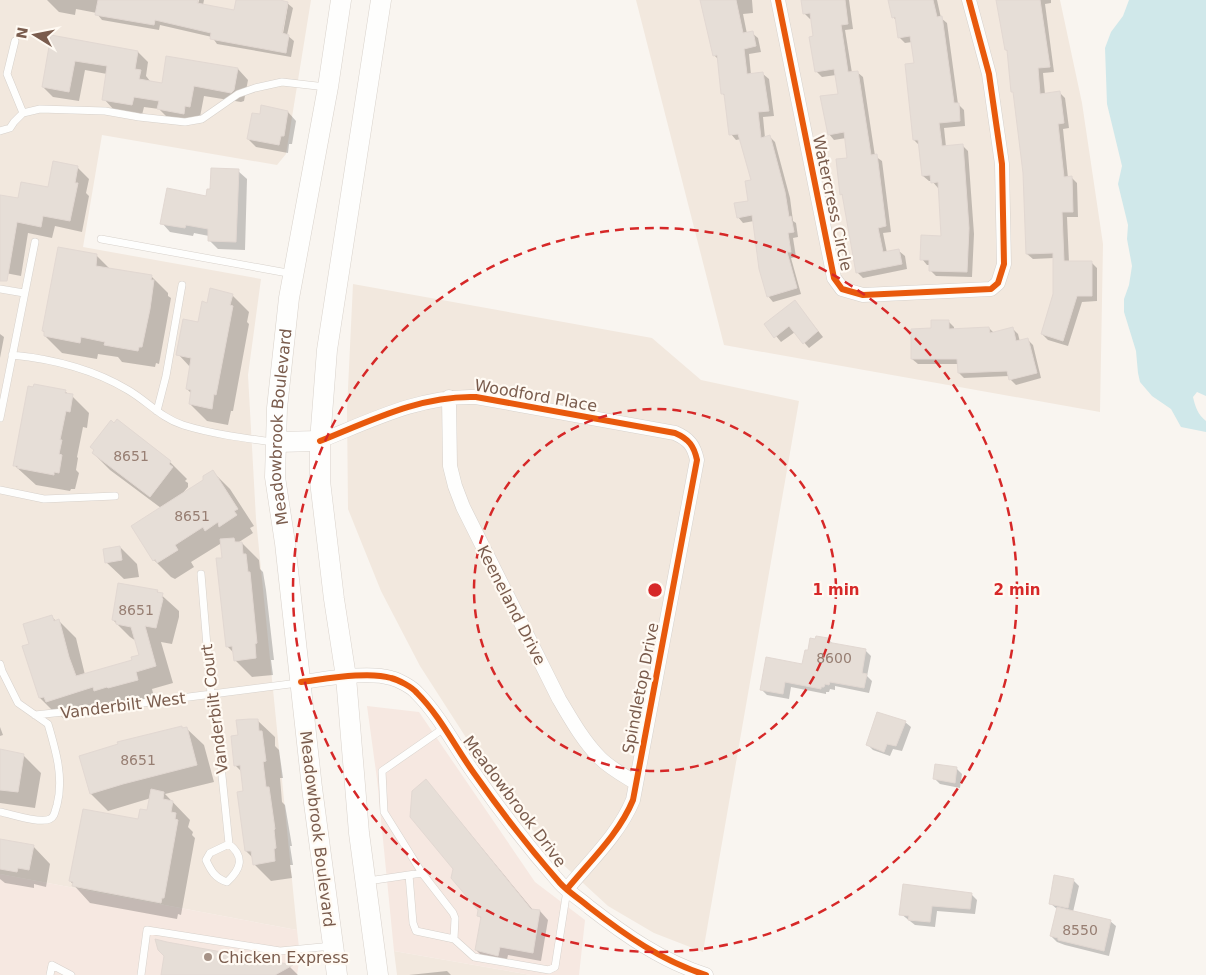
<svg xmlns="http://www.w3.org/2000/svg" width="1206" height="975" font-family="'DejaVu Sans',sans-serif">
<rect width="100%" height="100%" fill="#f9f5f0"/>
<path fill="#f2e8de" d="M0,0H311L286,154L277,165L102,135L83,247L261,279L248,375L256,519L297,930L0,874Z
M636,0H1060L1082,103L1103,244L1100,412L724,345Z
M353,284L652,338L701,380L799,401L703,952L654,933L608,906L558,860L521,816L465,736L420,666L381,591L348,509L347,409Z
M394,951L531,975H397Z"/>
<path fill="#f6e8e1" d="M367,706L419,712L535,882L585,920L579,975H531L394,951L377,779Z
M0,874L297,930L300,956L297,975H0Z"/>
<path fill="#d0e8ea" d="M1129,0H1206V396L1197,392L1193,397C1195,406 1198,415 1206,421V432L1181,427L1171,409L1152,396L1140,382L1138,373L1136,351L1124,312V299L1129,285L1132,266L1127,239L1128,225L1118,184L1122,166L1107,104L1105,48L1111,32L1123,16Z"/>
<path fill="#0003" fill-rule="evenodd" d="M47,0H196L197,9L199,0H204L203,5L235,11L237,0H274L287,3L293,8L287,35L294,41L291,57L217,44L212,37L160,25L159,30L102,20L97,14V13L76,9L75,15L59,12ZM286,5H288L282,39H279Z
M702,0H752L753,13L743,14L747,34L752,33L758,38L761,52L749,54L751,75L763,74L769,79L774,116L763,117L765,138L770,137L775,142L790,198L793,221L796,223L798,237L793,238L796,257L791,258L801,294L773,302L768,296L754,221L743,223L738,217L750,202L753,181L741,139L736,140L731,134L726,97L723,94L719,60L714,55Z
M802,0H849L853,29L845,30L852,73L857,72L863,77L875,156L882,161L891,232L883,233L887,253L899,251L905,256L907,269L863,278L857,272L843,196L841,194L849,159L846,138L834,140L829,134L839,95L836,75L822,77L816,71L812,18L810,19L804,13Z
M889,0H937L941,18L947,23L958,104L964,110L965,126L944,128L946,147L962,145L968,151L974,234L972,277L936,276L930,270V265H927L922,259L943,237L940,188H938L932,181H929L923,176L919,145L914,140L916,64L912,42L905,43L899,37L897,21L893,17Z
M997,0H1051V3L1045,4L1054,72L1043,73L1045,94L1060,93L1065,98L1069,128L1063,129L1068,178H1072L1077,183L1078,217H1067L1069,262H1091L1097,268V301L1082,302L1068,346L1048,340L1042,334L1055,295L1054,258L1033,259L1027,254L1024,172L1009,52L1006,50Z
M52,36L138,52L148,62L146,76L150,81L163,84L238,69L248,80L244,101L241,102L204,96L200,117L195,116L194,123L169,119L159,109L144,107L142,115L114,110L104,99L107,74L85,70L79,101L53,97L43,87Z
M262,107L288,112L296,121L292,144H289L288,153L256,147L248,139L261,116Z
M77,167L89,179L86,193L89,196L82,232L55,226L52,238L28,233L21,276L0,272V196L19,200L49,189Z
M238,171L247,179L245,250L218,249L209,240V236L194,233L193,236L170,232L162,223L208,197L211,190Z
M96,255L110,269L151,276L168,293V296L171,298L166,326L159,364L156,363L155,367L122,362L118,357L98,354L97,359L62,353L45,336V333L43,331Z
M232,295L249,312L247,322L249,324L233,411H231L228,425L207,421L190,404L192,394L187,389L191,368L178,354L199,324L208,304Z
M800,308L823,337L809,348L795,332L781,342L766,324Z
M948,321L954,327V330L989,328L994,333L1012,328L1018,334L1020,342L1028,340L1033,345L1041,378L1016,385L1010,379L1009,376L964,378L959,373L958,364H918L912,359L933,330Z
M0,334L4,337L0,358Z
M65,391L69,395L72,396L89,413L87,428L83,427L77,457L78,458L76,470L79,473L75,489H71L70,491L36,485L14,465Z
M93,453L170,462L187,479L185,481L188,483V487L182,494L204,481L213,472L230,489L254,526L250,528L253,533L236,544L242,543L259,560L260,569L263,572L266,590L274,660H271L273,675L252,677L235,660L234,653L227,646L222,546L220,544L191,562L194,567L175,579L171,577L154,560L161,508L110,470Z
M120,547L137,564L139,577L124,579L106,562Z
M157,591L179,611V617L172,644L161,642L173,683L152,689L154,697L112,707L75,714L64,719L59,714L57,715L40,698L31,645L52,617L56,621H59L76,638L85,675L133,661L140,655L136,641L130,637L113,620Z
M828,639L833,644L865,650L871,656L867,676L872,681L869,693L835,686V690L830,689L829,692H826V694L791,687L789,699L767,695L761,689L803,665L809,652Z
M257,720L275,737V746L279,750L283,778H280L282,802L285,805L292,846H290L293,865H290L292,878L271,881L254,864L253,858L246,851L244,792L242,772L236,766L239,736Z
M905,722L911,727L902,751L893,749L890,756L873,750L868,745Z
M0,727L3,735L0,736Z
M186,728L204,745L214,782L165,794L190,820L188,827L193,832L192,835L195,838L181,915L178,914L177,919L90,903L70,881L148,811L151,798L108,811L91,794L183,729Z
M0,751L24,756L41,773L35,808L0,803Z
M956,768L962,774L960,788L940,784L934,778Z
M426,780L533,910L540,911L548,920L541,961L508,955L506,964L486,960L476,950L482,919L478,915L479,910L455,869Z
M0,840L33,846L50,864L46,887L34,884V888L5,883L0,879Z
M1073,880L1079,886L1073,912L1110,921L1116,926L1109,956L1065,945L1057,942L1051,936L1057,909L1050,903Z
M971,894L977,900L975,914L937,911L935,927L915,925L901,914Z
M288,965L298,975H163Z
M447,971L451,975H409Z"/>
<path fill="#e6ded7" stroke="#e2d8d2" d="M98,0H198L197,3L234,10L236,0H280L288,2L282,33L289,35L286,53L210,39L211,33L155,20L154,25L95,15Z
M700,0H736L743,33L753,31L756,46L744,49L747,74L763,72L769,111L758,112L761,138L770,135L785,192L789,217L791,216L794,232L788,233L791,252H787L797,288L767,297L759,269L752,215L737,218L734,203L748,201L745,181L751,180L738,134L729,135L724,94H721L717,55L713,56Z
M801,0H845L848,24L841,25L848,72L858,71L871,155L877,154L886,226L878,228L883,252L899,249L902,264L856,273L842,194L840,195L836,159L847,158L844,132L828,135L820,96L838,94L834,69L815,72L809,37L813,36L810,13L803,14Z
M888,0H933L937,17L942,16L954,103H959L960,121L939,123L942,146L963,144L969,228L967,272L929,271V260H920L921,235L941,236L938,182L931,183L930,175L922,176L918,140H913L905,64L914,63L910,36L898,38L895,17L892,18Z
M996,0H1040L1050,67L1038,68L1040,94L1060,91L1064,123L1058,124L1064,177L1072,176L1073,212H1062L1064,261H1092V296H1077L1063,341L1041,334L1053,294V253L1026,254L1023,173L1013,92H1011L1007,50H1005Z
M51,35L138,51L135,69L141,70L139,79L162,83L166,56L238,68L234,90L231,93L194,86L190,107L185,106L184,114L157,109L159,101L134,97L132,105L102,100L107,66L75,61L69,92L42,87Z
M261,105L288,111L284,136H281L279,145L247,139L252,113L260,114Z
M53,161L78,166L75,183H78L70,221L43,216L41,227L17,222L7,281H0V195L18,198L21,182L48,187Z
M211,168L239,169L236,242L208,241V229L186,225L185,228L160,224L167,188L206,196L207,189H210Z
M58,247L97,254L96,266L152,275L151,280H154L150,309L142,347H139L138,351L104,345L105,342L81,337L80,343L44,336V331H42Z
M210,288L233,294L230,305L233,306L216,395L214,394L212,409L189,404L191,390L186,389L191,358L176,355L183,319L198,322L202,301L207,303Z
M795,300L818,331L803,344L789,326L774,338L764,324Z
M931,320H949V329L989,327L990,333L1013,327L1016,341L1028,338L1037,373L1009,380L1007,371L958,373L957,359H911V329L931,328Z
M34,384L66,390L65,393L73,394L70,412L66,411L60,440H62L59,454L62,455L59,473L54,472V475L17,468L18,466H13L28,386L33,387Z
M117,419L171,461L169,464L173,467L150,497L92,453L94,450L90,447L111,420L114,423Z
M213,470L238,509L234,511L237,515L219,527L218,522L205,531L203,527L175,545L178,550L157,563L155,559L153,561L131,526L203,480V476Z
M234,538L235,542H242L243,554H246L248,572H250L257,643L255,644L256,658L234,661L232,646L226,647L216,558H222L220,539Z
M120,546L122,560L105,563L103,549Z
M118,583L158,590L157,592L163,593L162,598L163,599L156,628L145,626L156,666L136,672L138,680L108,688L107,687L94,691L93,687L46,702L44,697L39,698L22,646L29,644L23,624L52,615L54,621L59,619L69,657L76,676L132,660L131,657L139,655L131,627L116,624V621L112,620Z
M816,636L828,638L827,642L866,649L862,673L867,674L864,688L830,682L829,685L825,684L824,687H821V689L785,682L783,694L760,690L766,657L802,664L805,650H808L810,638L815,639Z
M877,712L906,721L896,746L887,744L884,752L866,745Z
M250,719H258L259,731H262L266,761L263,762L266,787H269L275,829L274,830L276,848L274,849L275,861L253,865L251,851H245L237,792L243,791L240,765L234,766L231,736L238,735L236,720Z
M182,726V728L187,727L197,765L123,784L90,794L79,756L118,744L117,742Z
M0,749L24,754L18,792L0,790Z
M935,764L957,767L955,783L933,779Z
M426,779L531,909L540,910L533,953L500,947L498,956L475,950L481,917L477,916L478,910L451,878L453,869L410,817L412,791Z
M151,789L164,792L163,799L173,801L171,812L176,813L175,819L178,820L164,898H162L161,903L72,886L73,882L69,881L83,809L138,819L140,809L147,810Z
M0,839L34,845L29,870L18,868L17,872L0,869Z
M1054,875L1074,879L1068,908L1049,904Z
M903,884L972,893L970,909L932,906L930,922L908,920L909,916L899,915Z
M1057,907L1111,920L1104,951L1058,940V938L1050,936Z
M155,939L167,942L293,965L275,975H161L164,956L158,950Z"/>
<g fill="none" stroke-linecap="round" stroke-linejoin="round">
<defs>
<path id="lane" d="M15,41L7,74L23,113
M0,131L10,128L14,122L23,113L40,109L105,111L139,117L185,122L202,119L238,94L255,88L282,82L326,87
M101,239L293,274
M0,289L24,293
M12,355C53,359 93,369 128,390C147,401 161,418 183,425C212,434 243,438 273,442
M157,411L166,376L182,285
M0,418L35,242
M0,490L44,499L115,496
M201,574L211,694L217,727L229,844
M0,664L2,671L18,703L48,724C56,751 64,778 57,805C55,810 55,817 50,819C40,824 11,814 0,812
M35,715L111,707L298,683
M229,844C245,857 241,869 227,882C215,878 211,871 206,860L210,853Z
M422,873L453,913L455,918L454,939L474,957L549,970L555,967L567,890
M409,875L413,923L416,931L454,939
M368,881L422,873L384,812L382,771L444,728
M50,975L52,965L71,975
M141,975L147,930L280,951L332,946"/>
<path id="street" d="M778,0L834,278L842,289L863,295L991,289L998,283L1004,264L1002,164L989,74L969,0
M449,397L450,466L455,486L463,507L559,699C571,719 583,741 600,758C610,768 623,775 636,783
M320,441C370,421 421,395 476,397L675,433C689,439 694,446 697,460L633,800C619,834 590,861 567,889
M301,682C326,679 368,671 391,678C399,680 412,687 417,693C441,717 456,749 476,776C502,813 530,849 560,883C568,892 580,899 589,907C625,935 662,961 706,975"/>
<g id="secondary">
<path d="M276,442L320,441"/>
<path id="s1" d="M337,975L312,788L285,543L275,477L277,408L289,298L328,87L341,0"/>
<path d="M378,975L359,833L346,677L334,599L320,481V441L327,350L381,0"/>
</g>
</defs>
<use href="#lane" stroke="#d7d1cb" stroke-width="8"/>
<use href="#street" stroke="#d7d1cb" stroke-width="15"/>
<use href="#secondary" stroke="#d9d2cb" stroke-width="21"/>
<use href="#lane" stroke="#fefefd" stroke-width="7"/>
<use href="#street" stroke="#fefefd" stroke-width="14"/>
<use href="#secondary" stroke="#fefefd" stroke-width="20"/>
<defs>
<path id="cycleway" d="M778,0L834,278L842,289L863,295L991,289L998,283L1004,264L1002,164L989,74L969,0
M320,441C370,421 421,395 476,397L675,433C689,439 694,446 697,460L633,800C619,834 590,861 567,889
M301,682C326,679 368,671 391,678C399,680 412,687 417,693C441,717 456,749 476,776C502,813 530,849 560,883C568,892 580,899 589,907C625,935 662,961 706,975"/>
</defs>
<use href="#cycleway" stroke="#fffaf3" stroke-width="9"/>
<use href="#cycleway" stroke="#e8590c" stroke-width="6"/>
</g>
<g fill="none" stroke="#d62828" stroke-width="2.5" stroke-dasharray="9 6">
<circle cx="655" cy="590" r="181"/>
<circle cx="655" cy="590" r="362"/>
</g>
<circle fill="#a69286" stroke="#fffaf3" stroke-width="2" cx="208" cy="957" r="5"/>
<g text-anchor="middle" stroke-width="4.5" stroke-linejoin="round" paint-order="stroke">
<g font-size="14" fill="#977e72">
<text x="131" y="461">8651</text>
<text x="192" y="521">8651</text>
<text x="136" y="615">8651</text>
<text x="834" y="663">8600</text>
<text x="138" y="765">8651</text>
<text x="1080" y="935">8550</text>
</g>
<g font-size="16" fill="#7a5c4d" stroke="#fffaf3">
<text transform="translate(833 203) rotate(78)" y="6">Watercress Circle</text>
<text transform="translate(536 395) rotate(10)" y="6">Woodford Place</text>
<text dy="6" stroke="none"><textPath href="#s1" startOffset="552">Meadowbrook Boulevard</textPath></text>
<text transform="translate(512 605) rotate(63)" y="6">Keeneland Drive</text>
<text transform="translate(640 688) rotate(-79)" y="6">Spindletop Drive</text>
<text transform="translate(123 705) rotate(-7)" y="6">Vanderbilt West</text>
<text transform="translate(214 709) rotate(-97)" y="6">Vanderbilt Court</text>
<text transform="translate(515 801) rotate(53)" y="6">Meadowbrook Drive</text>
<text transform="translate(318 829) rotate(83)" y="6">Meadowbrook Boulevard</text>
</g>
<g font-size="16" fill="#7a5c4d" stroke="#fffaf3" text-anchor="start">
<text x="218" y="963">Chicken Express</text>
</g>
</g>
<circle cx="655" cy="590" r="8" fill="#d62828" stroke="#fffaf3" stroke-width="2.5"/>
<g font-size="15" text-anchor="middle" font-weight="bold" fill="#d62828" stroke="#fffaf3" stroke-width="4.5" stroke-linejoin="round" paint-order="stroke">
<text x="836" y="595">1 min</text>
<text x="1017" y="595">2 min</text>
</g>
<g transform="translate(35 35) rotate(280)" stroke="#fffaf3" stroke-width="4" paint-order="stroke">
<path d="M0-4L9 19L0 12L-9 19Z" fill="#7a5c4d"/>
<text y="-8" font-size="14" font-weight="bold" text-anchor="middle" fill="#7a5c4d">N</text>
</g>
</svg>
